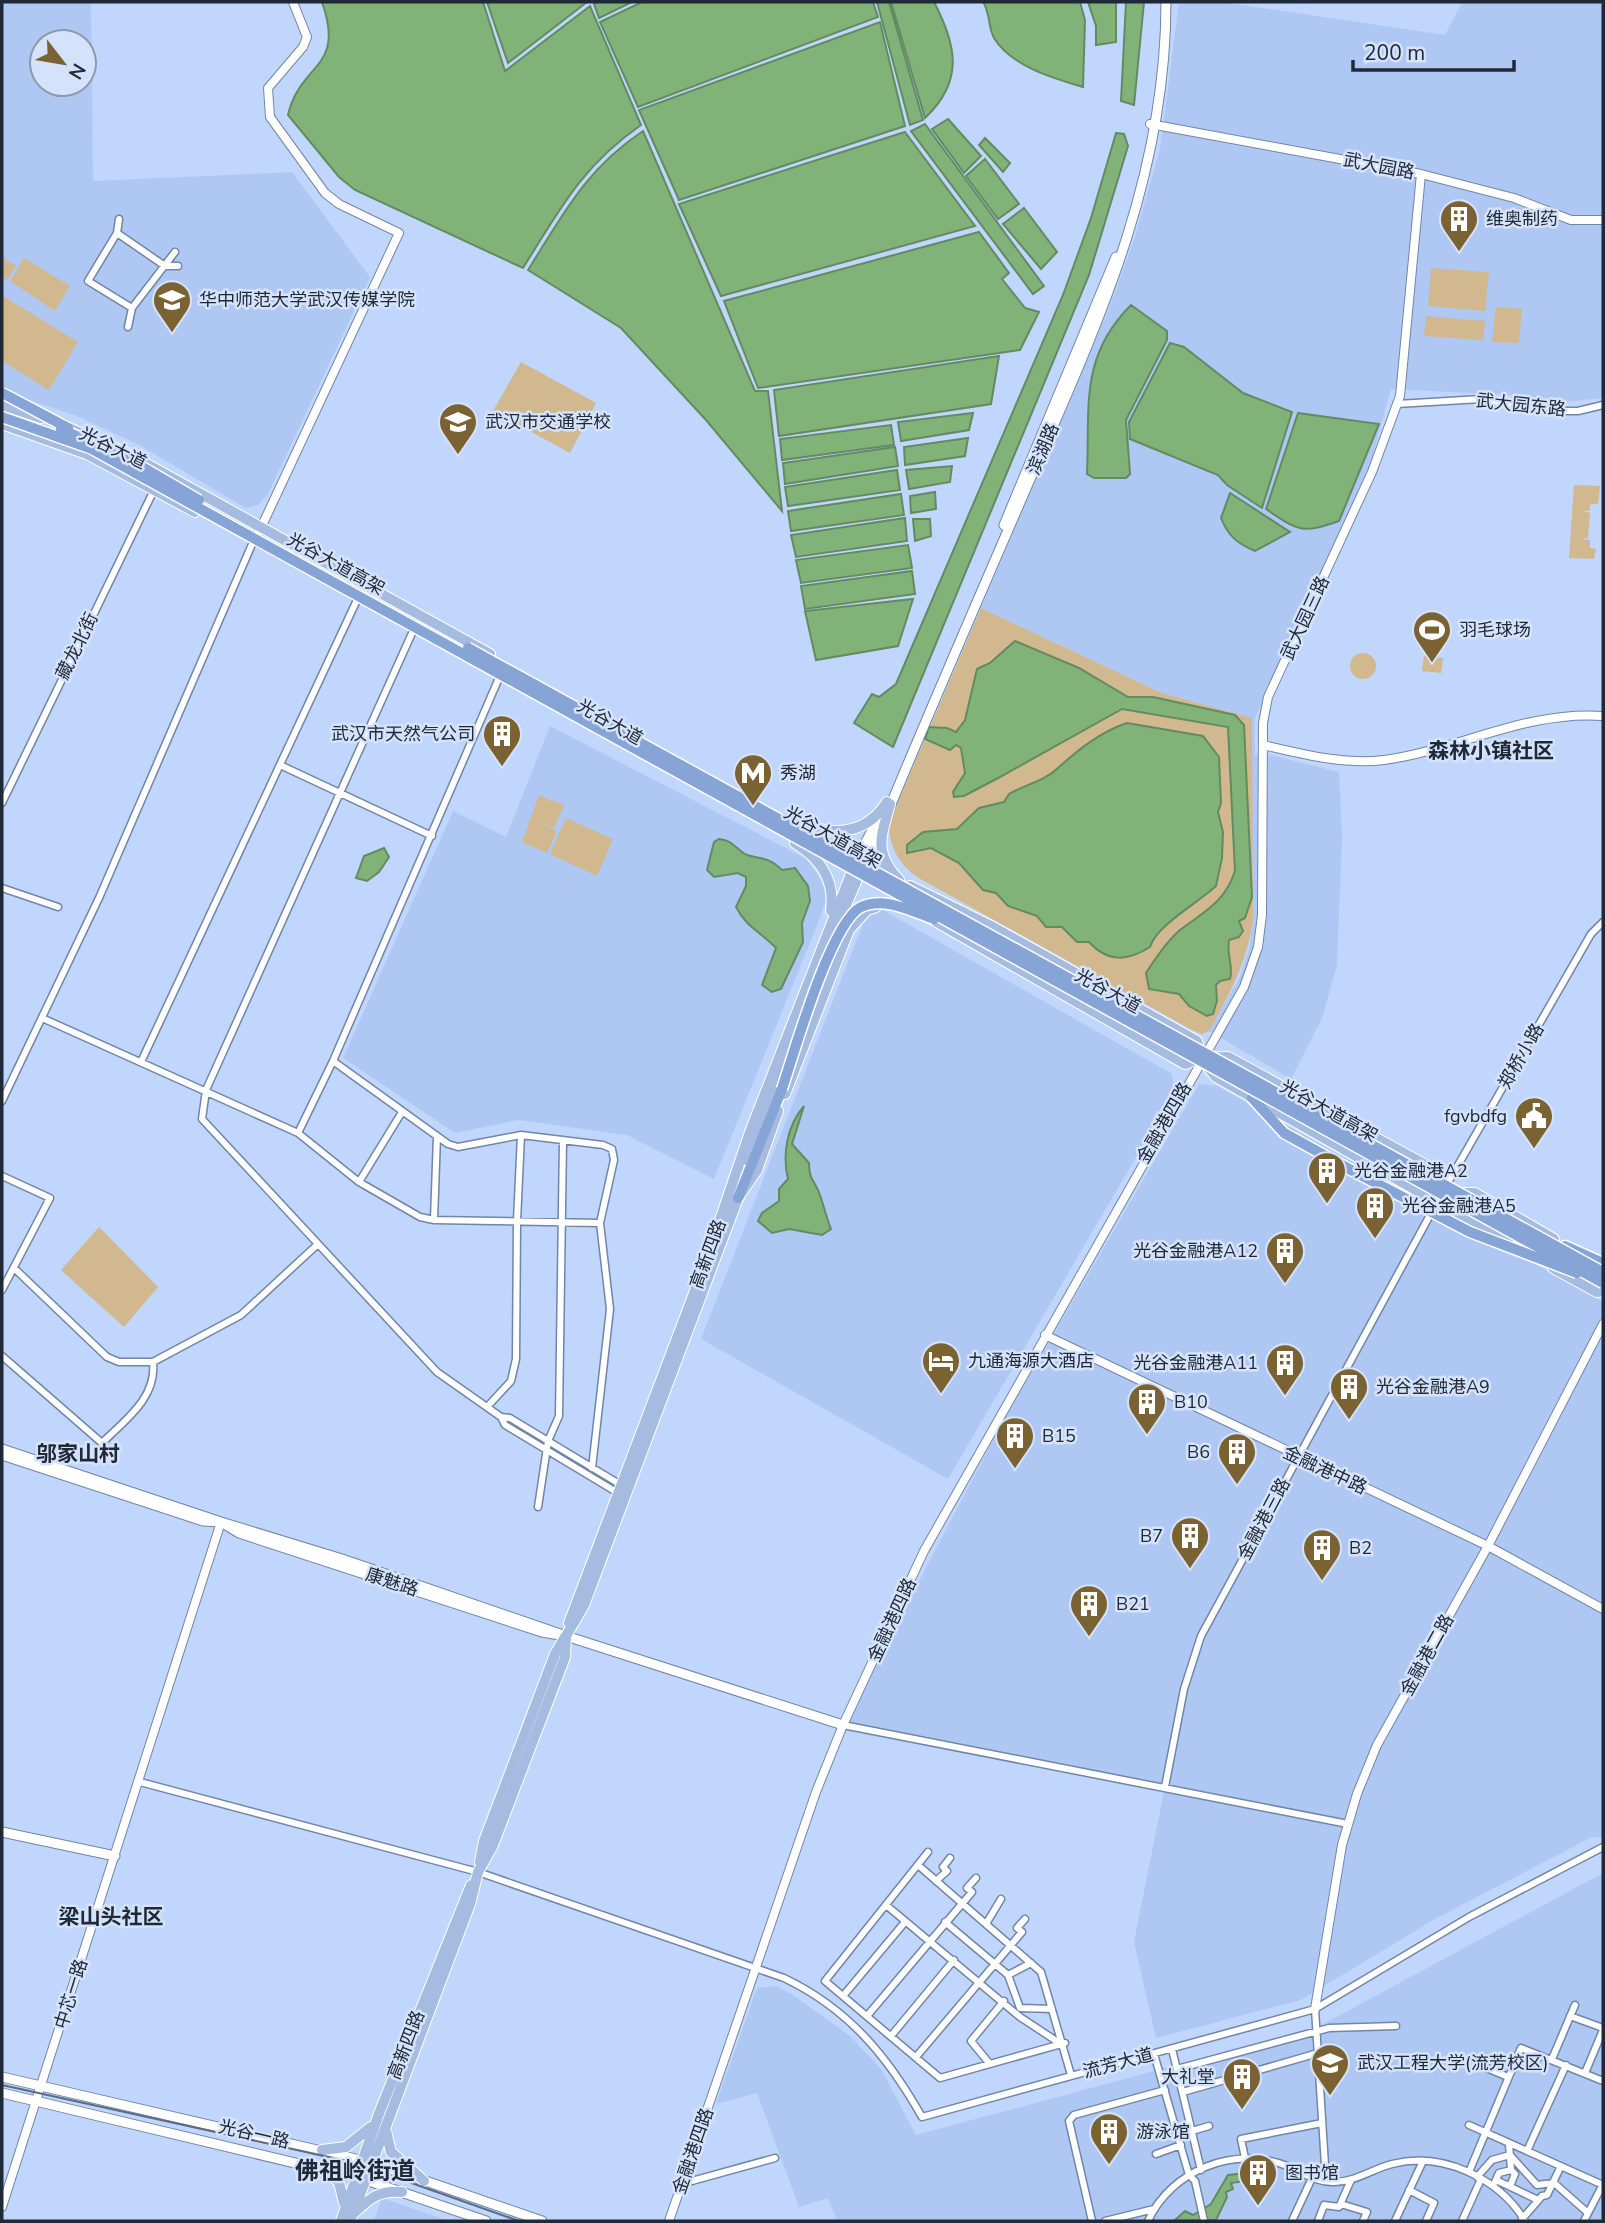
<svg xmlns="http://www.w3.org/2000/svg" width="1605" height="2223" font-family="'Nunito Sans','Noto Sans SC',sans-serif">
<rect width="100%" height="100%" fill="#c0d6fc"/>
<path fill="#afc8f3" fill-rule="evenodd" d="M2,2H91L93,181L292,172L370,277L268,494L258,505L246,508L139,445L77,416L2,391ZM42,42H84V84H42Z
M1179,2H1222L1445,35L1462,2H1603V398L1556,403L1509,395L1391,389L1368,472L1255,718V756L1271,755L1339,772L1342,839L1337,965L1322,1018L1291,1079L1209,1031L1239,979L1249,949L1253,920L1251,718L1162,693L981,608L1108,311L1134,240L1160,149Z
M550,726L805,858L818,875L827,895L820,918L714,1179L627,1135L518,1120L455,1133L343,1058L453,811L506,837Z
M881,909L1172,1074L1174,1092L948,1479L701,1339L866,916Z
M1199,1084L1217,1086L1603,1302V1838L1592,1837L1435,1919L1301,2000L1156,2038L1134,1942L1165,1787L843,1725L1006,1416Z
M1603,1873V2221H837L828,2198L799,2207L757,2093L716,2104L757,1988L775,1986L793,1995L850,2036L881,2069L916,2135L1318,2027Z
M382,2198L449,2221H374Z"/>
<path fill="#d1b88e" d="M2,257L16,266L7,280L2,277Z
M24,258L70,286L55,311L10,281Z
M1431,268L1489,272L1485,311L1428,306Z
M3,296L78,342L49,390L2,361Z
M1496,307L1522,309L1519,343L1492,342Z
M1426,316L1485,321L1483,340L1424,336Z
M521,362L596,403L570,453L493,411Z
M1574,485L1600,486L1598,504H1591L1589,511H1582L1590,513L1588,538L1580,539L1590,540V548L1596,549L1594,559L1569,558Z
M981,608L1162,693L1252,718L1253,920C1247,962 1230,994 1209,1031L1202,1034L1190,1029L917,877C899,864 888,845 889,823Z
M1350 666a13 13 0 1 1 26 0a13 13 0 1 1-26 0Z
M1424,656L1443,658L1441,673L1422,671Z
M539,795L550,800L549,804L552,800L564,805L554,828L540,823L557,831L547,853L522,842Z
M566,818L613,839L597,876L550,854Z
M99,1227L158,1287L124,1327L61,1270Z"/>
<path fill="#81b378" stroke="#648a64" stroke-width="2" d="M322,2H483L505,71L590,6L641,125C582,166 560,209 523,268L355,190L339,177L288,115C300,62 346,70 322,2Z
M487,2H587L508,63Z
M599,2H632L599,18L594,4Z
M642,2H873L878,17L638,107L600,22Z
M877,2H889L923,120L910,125Z
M891,2H934C957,46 964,81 925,118Z
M983,2H1080L1085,20L1083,87C1053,78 1011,66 994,38C988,27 990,12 983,2Z
M1088,2H1116V42L1096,45V26Z
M1126,2H1144L1134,105L1121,101Z
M880,22L905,126L679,200L639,110Z
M948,119L981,156L964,173L932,129Z
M925,124L1044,286L1033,294L911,131Z
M643,131L755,391H768L782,511L706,420L621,328L528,270C564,213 586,169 643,131Z
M905,132L975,226L721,296L679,204Z
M1116,133L1124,134L1128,146L1089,275L893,747L854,723L872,694L879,697L896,684L1063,295L1091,218Z
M985,138L1010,163L1003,172L979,145Z
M985,159L1019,204L998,219L966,176Z
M1024,208L1057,252L1041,269L1003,224Z
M979,232L1009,273L1002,279L1025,308L1039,312L1020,350L758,388L724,301Z
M1131,305L1167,331V340L1126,420L1130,474L1126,478H1094L1087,474C1090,407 1079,357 1131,305Z
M1170,343L1184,347L1243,393L1292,412L1262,508L1227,485L1218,475L1130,439L1129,422Z
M999,356L991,404L779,436L774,390Z
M973,413L969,430L901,441L898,422Z
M1298,413L1379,424L1339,521C1302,534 1298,531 1266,509Z
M891,425L894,445L782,460L780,439Z
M968,438L965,456L905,465L904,447Z
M895,447L898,466L785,484L783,463Z
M952,466L950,482L909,489L906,470Z
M897,470L900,490L788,506L785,487Z
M935,492L936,509L911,513L910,496Z
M1230,493L1290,532L1255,551C1238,544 1228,536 1221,518Z
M901,494L904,515L791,531L788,511Z
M905,518L907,541L796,557L791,535Z
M913,519H930L931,536L915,541Z
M908,545L912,568L801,583L796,560Z
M912,571L915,594L805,609L801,586Z
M913,599L898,646L816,660L805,611Z
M1015,641L1079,668L1128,697H1153L1235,715L1244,725L1252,897L1245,918L1239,921L1243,931L1239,937L1229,940C1226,955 1234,966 1230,979L1220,981L1216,985L1217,1001L1213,1014L1207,1016L1189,1006L1179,994L1149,989L1146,973C1155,959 1168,940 1180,930C1205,911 1225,902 1235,871L1228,727L1122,709L1000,777L964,796L954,797L953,792L965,773L961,748L956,745L950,750L925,739L929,727L947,728L956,732L965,720L977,669L990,663Z
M1127,723L1203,736L1219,757L1221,803L1218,812L1223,832L1222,858L1216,886C1199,902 1156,926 1150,947C1128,961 1108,963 1089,942H1077L1062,927H1046L1037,916L1008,906L996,893L983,890L959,863L931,848L907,853V845L923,832L957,829L979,808L1004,802L1009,794C1024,785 1045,781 1058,768C1078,750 1100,732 1127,723Z
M719,839C732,841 733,845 742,852C751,860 765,853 782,870L795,868L808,886L810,901L802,923L803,942L781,989L772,992L762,985L776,948C761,932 747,928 736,907L746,886V877L738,873L714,877L707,870L714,842Z
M384,848L389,857L379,872L367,881L356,878L364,856Z
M804,1106L792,1144L809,1163C809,1181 815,1180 820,1195C824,1207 826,1216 831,1229L822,1235L789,1229L772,1233L758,1221L762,1213L779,1201V1189L788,1179C782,1154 787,1126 804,1106Z
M1246,2173L1259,2179L1231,2183L1233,2189L1226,2192L1227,2197L1216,2220L1174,2221L1185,2211L1193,2215L1211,2204L1228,2175Z"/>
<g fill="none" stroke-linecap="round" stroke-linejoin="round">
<defs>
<path id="minor" d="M117,233L119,219
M175,252L132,308L88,281L117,233L165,266H178
M128,327L132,308
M1397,404L1481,399L1552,411H1578L1603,405
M413,631L206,1090L202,1119L437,1372L501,1417L510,1418L621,1485
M280,765L432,836
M2,803L154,490
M2,888L58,907
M42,1018L298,1133L359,1182L420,1217L434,1220L600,1223
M333,1061L448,1144L458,1147L521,1135L603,1145L612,1149L614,1160L600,1223L610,1309L592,1468
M141,1062L357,600
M2,1101L99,898L253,542
M298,1133L333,1061L499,678
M2,1176L50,1198L2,1290
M359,1182L402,1112
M434,1220L437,1136
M14,1268L107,1357L119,1362H153L241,1315L318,1244
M2,1356L102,1443C125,1420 157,1398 153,1362
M487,1407L511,1381L516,1359L517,1221L521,1135
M501,1417L505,1425L618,1493
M538,1507L548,1441L559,1416L563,1140
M843,1725L1348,1824
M140,1782L478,1872L784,1978C849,2009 888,2057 922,2117L1315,2009L1469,1917L1603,1847
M1165,1787L1184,1689L1201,1636L1442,1193L1591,934L1603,922
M928,1852L825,1981L940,2078L1065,2043
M918,1865L1041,1972L1071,2075
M936,1881L947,1871L943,1867L950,1858
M886,1905L1020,2017L1061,2044
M945,1922L1008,1975L1020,2008L1052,2009
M986,1924L1001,1899
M1008,1975L1031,1963
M843,1996L905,1922
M1315,2009L1326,2181
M867,2016L972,1892L967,1888L976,1878
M1570,2016L1603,2028
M891,2036L954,1960
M1172,2049L1201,2170
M1154,2054L1189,2175L1195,2181L1204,2221
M916,2057L1022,1932L1017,1928L1025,1919
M1552,2059L1575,2005
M989,2063L971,2041L1004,2001
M1482,2066L1508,2077
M1177,2069L1329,2028L1396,2026
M1585,2073L1603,2030
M1183,2092L1318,2053
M1469,2125L1603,2185
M1192,2131L1209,2126
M1509,2144L1511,2170L1515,2174L1510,2186
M1527,2151L1566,2065
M1156,2154L1181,2145
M1245,2158L1241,2139L1322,2123
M1469,2172L1521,2048L1603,2081
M1477,2177L1492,2160L1510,2155L1537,2185L1553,2183
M1496,2180L1538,2200
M1495,2182L1499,2173L1511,2170
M1553,2182L1588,2213
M681,2184L775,2158
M1409,2190L1434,2203L1426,2221
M1341,2204L1367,2212L1363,2221
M1522,2219L1542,2196L1547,2195L1561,2166
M1092,2221L1069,2121L1074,2115L1165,2090
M1105,2221L1154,2209
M1148,2221C1171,2170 1235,2145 1287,2166C1302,2172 1315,2182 1332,2182C1354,2183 1372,2169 1392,2164C1442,2151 1499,2178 1525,2221
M1292,2221L1312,2178
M1318,2221L1324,2205L1339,2207L1351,2180
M1395,2221L1423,2161
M1462,2221L1481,2179
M1584,2221L1603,2184"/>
<path id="tertiary" d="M1150,124L1421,174L1514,198L1571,220H1603
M259,532L399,233L339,204L325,193L270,117L268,88L303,47L307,37L293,2
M1263,745C1302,754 1343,765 1384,760C1458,750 1527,710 1603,716
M1045,1335L1488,1546L1603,1609
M1315,2009L1342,1845L1357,1794L1377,1745L1488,1546L1603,1324
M2,2207L221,1522
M669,2221L816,1792L843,1725L924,1551L1244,987L1258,947L1262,915L1263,723L1268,697L1372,472L1400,396L1421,174"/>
<path id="secondary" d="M1004,525L1116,257
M889,809C935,698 983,588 1031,477C1099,321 1166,176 1166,2
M856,861L883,809
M864,867L882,825
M2,1449L221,1522L203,1521L2,1455
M221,1522L342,1559L566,1636L542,1632L239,1533Z
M566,1636L843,1725
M2,1832L115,1856
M2,2077L373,2163L542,2221
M2,2093L366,2180L486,2221"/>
<path id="primary" d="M2,405L41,418
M2,424L87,454L195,512
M62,425L125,452
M145,463L490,654
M890,804C881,837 873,853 899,880
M789,821C826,834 863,840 887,802
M795,843C821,859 835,880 831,911
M840,847L885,872
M910,886L995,928L1197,1041L1200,1053
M928,917L1185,1064L1201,1058L1228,1057L1433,1169L1439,1185
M833,935L858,877
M1207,1066L1216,1077L1421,1193H1442L1461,1217L1509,1243
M785,1094L849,930L867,910L876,907
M748,1161L791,1044
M1459,1193H1475L1554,1239
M1553,1268L1597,1292L1603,1291
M569,1623L704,1267L750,1132L851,874
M480,1862L484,1841L555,1654L565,1637
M386,2131L391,2152L424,2181
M322,2150L346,2147L371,2127
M321,2169L339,2182L344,2203
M354,2213C370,2198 379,2190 402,2192
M341,2221L380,2111L471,1885
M350,2221L470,1904L478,1872L493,1845L565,1657L566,1636L584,1605L738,1198L757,1170L778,1111"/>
<path id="trunk" d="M1252,1098L1284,1133L1351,1170
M738,1198L782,1089
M1565,1246L1603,1263"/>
</defs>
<use href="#minor" stroke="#7085a7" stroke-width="9"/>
<use href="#tertiary" stroke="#7085a7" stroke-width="10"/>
<use href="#secondary" stroke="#7085a7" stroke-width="11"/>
<use href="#primary" stroke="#fff" stroke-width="12"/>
<use href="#trunk" stroke="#fff" stroke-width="13"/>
<use href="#minor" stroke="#fff" stroke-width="6"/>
<use href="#tertiary" stroke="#fff" stroke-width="8"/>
<use href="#secondary" stroke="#fff" stroke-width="9"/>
<use href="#primary" stroke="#a5bbe0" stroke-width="10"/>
<use href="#trunk" stroke="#87a4d6" stroke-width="10"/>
<path stroke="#5e6c83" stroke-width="2" d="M2,2085L352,2162L519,2221"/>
<defs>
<path id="trunk-bridge" d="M2,393L68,428
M2,417L92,449L1603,1283
M61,429L127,458L199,500
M468,648L1603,1272
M782,1089C794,1053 831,922 861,907C884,896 911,911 934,919
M1351,1170L1470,1232L1577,1273"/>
</defs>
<use href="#trunk-bridge" stroke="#fff" stroke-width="13" stroke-linecap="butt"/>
<use href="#trunk-bridge" stroke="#87a4d6" stroke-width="10"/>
</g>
<defs>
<symbol id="building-pin" viewBox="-11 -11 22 30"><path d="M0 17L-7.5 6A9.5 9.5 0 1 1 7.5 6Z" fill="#7b6233" stroke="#d5e3fa"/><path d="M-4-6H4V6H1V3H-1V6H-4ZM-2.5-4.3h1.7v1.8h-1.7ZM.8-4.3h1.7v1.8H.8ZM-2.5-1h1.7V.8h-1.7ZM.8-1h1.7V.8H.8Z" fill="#fff"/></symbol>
<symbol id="university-pin" viewBox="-11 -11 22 30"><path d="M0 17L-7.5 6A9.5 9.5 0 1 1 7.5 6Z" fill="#7b6233" stroke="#d5e3fa"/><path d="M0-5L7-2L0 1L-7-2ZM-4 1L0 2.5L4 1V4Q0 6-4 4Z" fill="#fff"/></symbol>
<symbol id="school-pin" viewBox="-11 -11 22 30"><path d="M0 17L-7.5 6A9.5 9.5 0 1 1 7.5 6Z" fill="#7b6233" stroke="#d5e3fa"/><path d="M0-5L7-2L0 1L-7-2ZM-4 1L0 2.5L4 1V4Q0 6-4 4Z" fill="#fff"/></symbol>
<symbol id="stadium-pin" viewBox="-11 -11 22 30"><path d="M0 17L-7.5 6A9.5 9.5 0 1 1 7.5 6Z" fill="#7b6233" stroke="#d5e3fa"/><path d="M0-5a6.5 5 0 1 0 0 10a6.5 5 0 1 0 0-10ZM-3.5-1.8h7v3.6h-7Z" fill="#fff"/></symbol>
<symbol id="metro-pin" viewBox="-11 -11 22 30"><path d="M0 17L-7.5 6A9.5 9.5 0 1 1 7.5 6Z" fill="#7b6233" stroke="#d5e3fa"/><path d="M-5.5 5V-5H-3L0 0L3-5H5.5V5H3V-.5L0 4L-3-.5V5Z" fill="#fff"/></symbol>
<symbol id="civic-pin" viewBox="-11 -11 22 30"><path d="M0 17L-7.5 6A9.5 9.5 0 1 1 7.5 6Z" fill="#7b6233" stroke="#d5e3fa"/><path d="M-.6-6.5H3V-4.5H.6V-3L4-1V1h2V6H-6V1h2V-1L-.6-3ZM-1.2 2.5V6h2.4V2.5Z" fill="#fff"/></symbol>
<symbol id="hotel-pin" viewBox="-11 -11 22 30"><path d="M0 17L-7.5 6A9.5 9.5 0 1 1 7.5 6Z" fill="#7b6233" stroke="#d5e3fa"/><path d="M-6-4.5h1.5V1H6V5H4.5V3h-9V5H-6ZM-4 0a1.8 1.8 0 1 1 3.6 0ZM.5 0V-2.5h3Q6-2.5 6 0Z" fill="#fff"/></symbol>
</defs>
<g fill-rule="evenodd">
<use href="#building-pin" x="1437" y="197" width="44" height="60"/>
<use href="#university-pin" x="150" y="278" width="44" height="60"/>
<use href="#school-pin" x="436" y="400" width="44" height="60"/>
<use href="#stadium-pin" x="1410" y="608" width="44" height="60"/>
<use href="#building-pin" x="480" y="712" width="44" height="60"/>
<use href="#metro-pin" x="731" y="751" width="44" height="60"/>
<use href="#civic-pin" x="1512" y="1094" width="44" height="60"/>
<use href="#building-pin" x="1305" y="1149" width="44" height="60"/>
<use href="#building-pin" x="1353" y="1184" width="44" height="60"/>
<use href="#building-pin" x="1263" y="1229" width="44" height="60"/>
<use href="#hotel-pin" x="919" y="1339" width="44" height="60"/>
<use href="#building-pin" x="1263" y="1341" width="44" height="60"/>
<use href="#building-pin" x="1327" y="1365" width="44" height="60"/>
<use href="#building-pin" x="1125" y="1380" width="44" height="60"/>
<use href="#building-pin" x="993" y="1414" width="44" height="60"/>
<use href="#building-pin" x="1215" y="1430" width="44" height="60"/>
<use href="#building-pin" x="1168" y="1514" width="44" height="60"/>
<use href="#building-pin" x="1300" y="1526" width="44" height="60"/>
<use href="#building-pin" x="1067" y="1582" width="44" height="60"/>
<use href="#university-pin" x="1308" y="2041" width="44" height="60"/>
<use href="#building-pin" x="1220" y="2055" width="44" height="60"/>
<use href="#building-pin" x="1087" y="2110" width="44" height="60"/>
<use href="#building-pin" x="1236" y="2151" width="44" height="60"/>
</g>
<g text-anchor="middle" stroke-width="5" stroke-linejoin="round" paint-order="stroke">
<g font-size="18" fill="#202937" stroke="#d5e3fa">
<text transform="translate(1379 166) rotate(11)" y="6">武大园路</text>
<text transform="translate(1521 405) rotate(6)" y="6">武大园东路</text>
<text transform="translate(113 448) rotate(26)" y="6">光谷大道</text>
<text transform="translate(1043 449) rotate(-67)" y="6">滨湖路</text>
<text transform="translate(336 564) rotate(29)" y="6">光谷大道高架</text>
<text transform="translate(1305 618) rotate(-65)" y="6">武大园三路</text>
<text transform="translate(77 646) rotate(-64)" y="6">藏龙北街</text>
<text transform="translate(610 722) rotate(30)" y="6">光谷大道</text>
<text transform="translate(833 837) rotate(29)" y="6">光谷大道高架</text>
<text transform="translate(1108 991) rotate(29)" y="6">光谷大道</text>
<text transform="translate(1521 1056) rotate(-60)" y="6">郑桥小路</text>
<text transform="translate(1329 1111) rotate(29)" y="6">光谷大道高架</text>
<text transform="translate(1164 1123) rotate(-60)" y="6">金融港四路</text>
<text transform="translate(708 1254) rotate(-70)" y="6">高新四路</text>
<text transform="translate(1325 1470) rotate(25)" y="6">金融港中路</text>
<text transform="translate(1264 1519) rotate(-62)" y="6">金融港三路</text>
<text transform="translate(392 1582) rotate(18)" y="6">康魅路</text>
<text transform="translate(892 1620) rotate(-65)" y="6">金融港四路</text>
<text transform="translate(1427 1655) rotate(-61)" y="6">金融港二路</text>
<text transform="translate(71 1994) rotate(-73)" y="6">中芯一路</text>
<text transform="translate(406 2045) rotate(-69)" y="6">高新四路</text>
<text transform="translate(1118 2063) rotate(-15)" y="6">流芳大道</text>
<text transform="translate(254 2134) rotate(13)" y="6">光谷一路</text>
<text transform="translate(693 2151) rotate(-71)" y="6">金融港四路</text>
</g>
<g font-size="18" fill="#202937" stroke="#d5e3fa" text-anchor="start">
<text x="1486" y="225">维奥制药</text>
<text x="199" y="306">华中师范大学武汉传媒学院</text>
<text x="485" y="428">武汉市交通学校</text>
<text x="1459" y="636">羽毛球场</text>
<text x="475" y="740" text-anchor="end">武汉市天然气公司</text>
<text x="780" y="779">秀湖</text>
<text x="1507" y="1122" text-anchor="end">fgvbdfg</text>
<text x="1354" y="1177">光谷金融港A2</text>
<text x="1402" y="1212">光谷金融港A5</text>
<text x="1258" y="1257" text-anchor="end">光谷金融港A12</text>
<text x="968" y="1367">九通海源大酒店</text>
<text x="1258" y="1369" text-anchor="end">光谷金融港A11</text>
<text x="1376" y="1393">光谷金融港A9</text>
<text x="1174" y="1408">B10</text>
<text x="1042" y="1442">B15</text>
<text x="1210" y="1458" text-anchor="end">B6</text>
<text x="1163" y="1542" text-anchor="end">B7</text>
<text x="1349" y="1554">B2</text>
<text x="1116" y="1610">B21</text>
<text x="1357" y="2069">武汉工程大学(流芳校区)</text>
<text x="1215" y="2083" text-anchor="end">大礼堂</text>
<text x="1136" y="2138">游泳馆</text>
<text x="1285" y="2179">图书馆</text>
</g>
<g font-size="21" font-weight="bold" fill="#202937" stroke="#d5e3fa">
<text x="1491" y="758">森林小镇社区</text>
<text x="78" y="1461">邬家山村</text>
<text x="111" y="1924">梁山头社区</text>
</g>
<g font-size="24" font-weight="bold" fill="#202937" stroke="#d5e3fa">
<text x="355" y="2179">佛祖岭街道</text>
</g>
</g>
<rect width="1605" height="2223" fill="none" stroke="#202937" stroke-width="7"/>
<g transform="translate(63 63) rotate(121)"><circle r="33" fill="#d5e3fa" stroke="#8d99ac" stroke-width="2"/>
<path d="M0-5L12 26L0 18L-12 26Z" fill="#7b6233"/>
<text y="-10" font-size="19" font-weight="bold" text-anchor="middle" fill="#202937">N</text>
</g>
<path d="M1353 60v10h161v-10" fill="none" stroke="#202937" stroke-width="3.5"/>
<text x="1364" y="60" font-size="21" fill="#202937" stroke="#d5e3fa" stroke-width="5" paint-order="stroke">200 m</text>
</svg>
